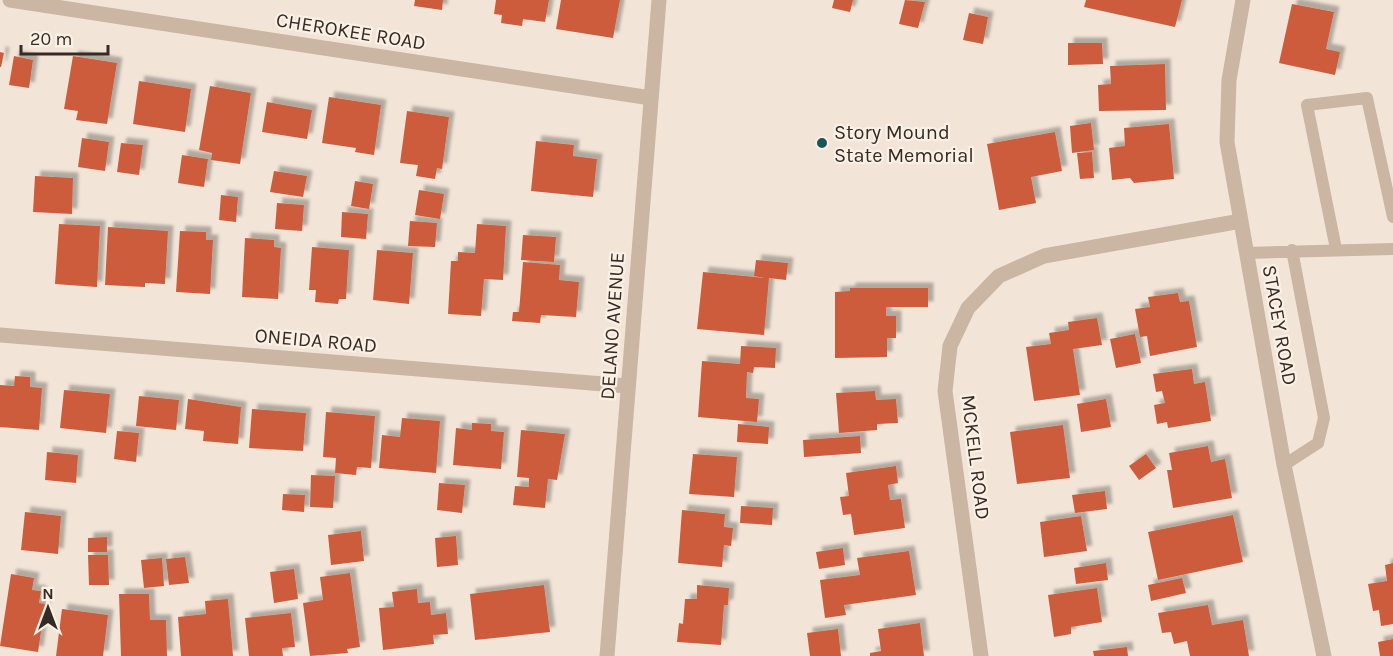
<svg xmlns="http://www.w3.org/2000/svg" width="1393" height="656" font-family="Karla,sans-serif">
<defs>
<filter id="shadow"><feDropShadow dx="5.5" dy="-5.5" stdDeviation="1.5" flood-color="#0004"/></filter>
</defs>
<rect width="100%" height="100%" fill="#f2e5d8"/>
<path fill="#cd5c3c" filter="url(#shadow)" d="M415,0H443L442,10L414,6Z
M496,0H549L545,22L523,19L522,26L501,23L502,15L494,14Z
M561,0H620L613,38L556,29Z
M834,0H853L850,12L832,8Z
M905,0L925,2L918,28L899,24Z
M1086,0H1182L1175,27L1084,7Z
M1292,4L1334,12L1326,49L1340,52L1335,75L1279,63Z
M969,13L988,17L983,44L963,40Z
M1068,43H1102L1103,64L1068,65Z
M0,52L4,53L1,67H0Z
M14,56L33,60L29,88L9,85Z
M73,56L117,63L107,124L76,120L78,111L64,109Z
M1165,64L1166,110L1099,111L1098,85L1111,84L1110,66Z
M139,81L191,89L185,132L133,124Z
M210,86L251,93L240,164L211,160L212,153L199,150Z
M329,97L381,105L374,155L355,152L356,148L322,143Z
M267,102L312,110L307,139L262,132Z
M407,111L449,117L442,169L437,168L435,179L416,176L418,165L400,163Z
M1091,123L1094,150L1072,153L1070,126Z
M1169,124L1174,179L1134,183L1130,178L1112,180L1109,148L1125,146L1124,128Z
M1055,132L1062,171L1031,177L1036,203L999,210L987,144Z
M82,138L109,142L105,171L78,167Z
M536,141L574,145L573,156L597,159L593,197L531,191Z
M121,143L143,145L139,175L117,172Z
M1092,152L1094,178L1080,179L1077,153Z
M182,155L208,159L204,187L178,183Z
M274,171L307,176L303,197L270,192Z
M35,176L73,178L72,214L33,212Z
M355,181L373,184L369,209L351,206Z
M419,190L444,194L440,219L415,215Z
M221,195L238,197L236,222L219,220Z
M277,203L304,205L302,231L275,229Z
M342,212L368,214L366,239L341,237Z
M410,221L437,223L435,247L408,246Z
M59,224L100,226L97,287L55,284Z
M477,224L506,226L503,280L484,279L481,316L448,314L451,261H458V252L475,253Z
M108,227L168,231L165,284L145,283V287L105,285Z
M180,231L206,232V240H213L210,294L176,292Z
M523,235L556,237L554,262L521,260Z
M245,238L274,240V247L281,248L278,299L242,297Z
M312,247L349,250L346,299H339L338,304L315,302L316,290H309Z
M377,250L413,253L409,304L373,300Z
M756,260L788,263L786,280L769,278L764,335L697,329L703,272L765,278L754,276Z
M523,262L560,265L559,280L579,282L576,317L541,315L540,323L512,321L513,312H519Z
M850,288H928V307H886V316H896V338H887V357L835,358V292L850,291Z
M1178,293L1180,302L1189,301L1197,347L1150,356L1147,336L1140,337L1135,309L1150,307L1148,297Z
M1097,318L1102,345L1073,349L1080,395L1034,401L1026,347L1051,344L1049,333L1069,330L1068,322Z
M1135,334L1141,363L1116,368L1110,339Z
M741,346L776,348L775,368L754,367L753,373L747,372L746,398L759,399L757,422L698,417L702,361L740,364Z
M1192,369L1194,384L1205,382L1211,421L1168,428L1167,422L1157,424L1154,405L1165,403L1162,391L1156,392L1153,374Z
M15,376L30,377V387L42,388L39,430L0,427V385L14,386Z
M64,390L110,394L106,433L60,428Z
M875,391L876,400L896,399L898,423L877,424V430L839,433L836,393Z
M139,396L179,400L176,430L136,426Z
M188,399L241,407L238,444L203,441L204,431L185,429Z
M1106,399L1111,427L1081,432L1077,404Z
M252,409L306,413L303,451L249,448Z
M326,412L375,416L371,468L357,467L356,475L335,473L336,458L323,457Z
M402,418L440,421L436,473L379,468L382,435L400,437Z
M472,423L491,424V431L504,432L501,469L453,465L456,428L472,430Z
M738,424L769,427L768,444L737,442Z
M1063,425L1070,478L1017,484L1010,432Z
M521,430L565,434L557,480L548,479L545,508L513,505L515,486L529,487V478L517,477Z
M117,431L139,433L136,462L114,459Z
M860,436L861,453L804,457L803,440Z
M1208,446L1211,462L1225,459L1232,498L1173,508L1167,470H1172L1169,453Z
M47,452L78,455L76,483L45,480Z
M693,454L737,457L734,497L689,494Z
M1146,454L1156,468L1139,480L1129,466Z
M896,466L898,483L888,485L890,500L901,499L905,528L854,535L851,514L843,515L840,497L849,496L846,473Z
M311,475L335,476L333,508L310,507Z
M439,483L465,485L462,513L437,510Z
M1105,491L1107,509L1075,513L1072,495Z
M283,494L305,495L304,512L282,510Z
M741,506L773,508L772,525L740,523Z
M682,510L725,514L724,527L733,528L731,546L724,545L722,567L678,563Z
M25,512L61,516L58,554L21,550Z
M1233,515L1243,562L1158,580L1148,532Z
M1081,516L1087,551L1044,557L1040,522Z
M361,531L364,561L331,565L328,535Z
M456,536L458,565L437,567L435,538Z
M107,537V552H88V538Z
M843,548L845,565L819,569L816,552Z
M909,551L916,595L844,605L846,615L825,618L820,580L860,575L857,558Z
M88,555H108L109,585H89Z
M185,557L189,583L169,585L166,559Z
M162,558L164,586L144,588L141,560Z
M1106,563L1108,580L1076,584L1074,568Z
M1393,563V624L1381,626L1379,610L1373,611L1368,584L1387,581L1385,565Z
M294,569L298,599L274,603L270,572Z
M350,573L360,647L347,649L348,653L310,656L303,603L323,600L320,577Z
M11,574L34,578L32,590L41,591L39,603L45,604L38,652L0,646Z
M1182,578L1186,593L1151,601L1148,585Z
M544,585L550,632L475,640L470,594Z
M697,585L729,588L728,605H724L721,645L677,642L679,623L683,624L685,599H697Z
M1097,588L1102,622L1071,627V634L1054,637L1048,595Z
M417,589L418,603L430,602L431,615L446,613L448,634L433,635L434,644L383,650L379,608L394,607L392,592Z
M119,594H149L150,620H166L167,656H121Z
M228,599L233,656H181L178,617L206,614L205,601Z
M1208,605L1212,625L1243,620L1249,656H1190L1187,641L1174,644L1171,632L1162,633L1158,613Z
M62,609L108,615L103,656H56Z
M291,613L295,647L282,648L283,656H249L245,618Z
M920,623L924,656H870V653L881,651L878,629Z
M838,629L841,656H810L807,633Z
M1393,639V656H1380L1378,642Z
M1127,647L1128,656H1094L1093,651Z"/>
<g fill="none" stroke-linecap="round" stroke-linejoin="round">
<path stroke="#cbb5a3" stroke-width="12" d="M1336,249L1307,105L1367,98L1393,217
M1246,253L1393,249
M1284,465L1318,443L1324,418L1292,250"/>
<path stroke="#cbb5a3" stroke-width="15" d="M10,0L651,98
M1243,0L1229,80L1227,142L1284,465L1324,656
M0,335L628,386
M607,656L659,0
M981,656L945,391L950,346L968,308L999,276L1044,256L1241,221"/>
</g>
<circle fill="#195659" stroke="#faf0e4" stroke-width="2" cx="822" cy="143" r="6"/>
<g text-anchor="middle" stroke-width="4.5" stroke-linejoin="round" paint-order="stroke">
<g font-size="20" fill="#362a26" stroke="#faf0e4">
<text transform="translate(351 31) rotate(9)" y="7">CHEROKEE ROAD</text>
<text transform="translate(1280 325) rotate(80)" y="7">STACEY ROAD</text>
<text transform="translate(612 326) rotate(-86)" y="7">DELANO AVENUE</text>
<text transform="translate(316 340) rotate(5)" y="7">ONEIDA ROAD</text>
<text transform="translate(976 457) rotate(83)" y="7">MCKELL ROAD</text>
</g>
<g font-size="20" fill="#362a26" stroke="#faf0e4" text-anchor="start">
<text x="834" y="139">Story Mound<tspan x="834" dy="23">State Memorial</tspan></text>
</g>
</g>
<g transform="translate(48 608)" stroke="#faf0e4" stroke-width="4.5" paint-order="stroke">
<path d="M0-4.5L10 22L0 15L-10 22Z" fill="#362a26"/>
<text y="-9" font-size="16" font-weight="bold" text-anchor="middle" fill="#362a26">N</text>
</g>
<path d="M21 45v9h87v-9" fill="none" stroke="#362a26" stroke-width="3"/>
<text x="30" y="45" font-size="18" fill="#362a26" stroke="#faf0e4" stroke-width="4.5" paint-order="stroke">20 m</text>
</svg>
